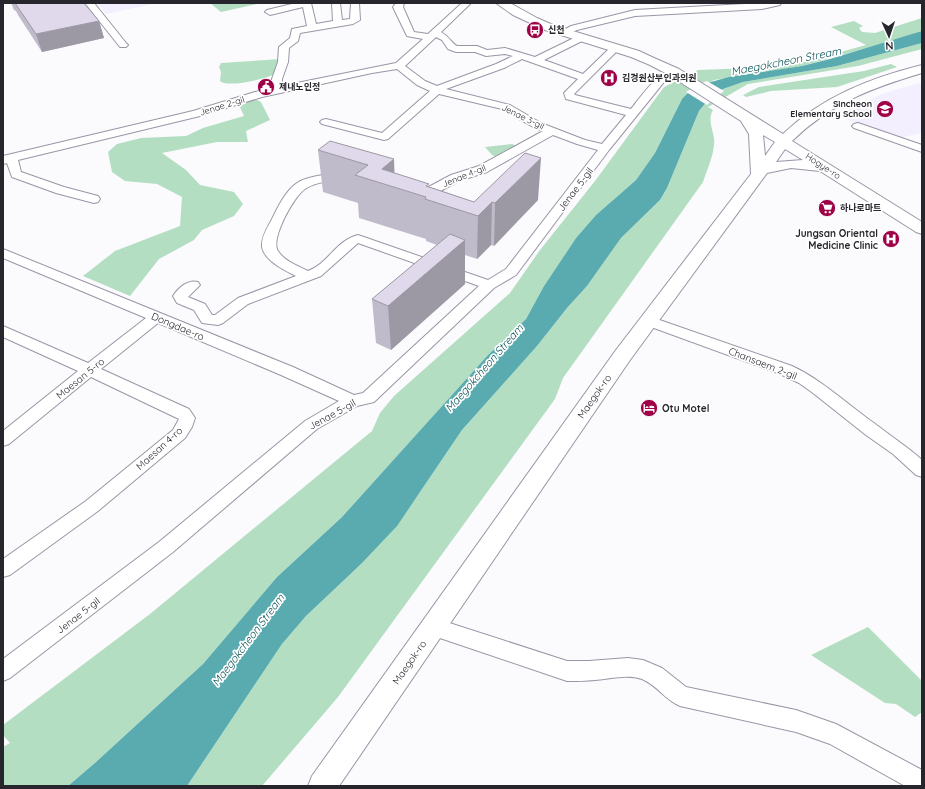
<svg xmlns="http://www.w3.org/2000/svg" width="925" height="789" font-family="Quicksand,'Noto Sans KR',sans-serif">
<rect width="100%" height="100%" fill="#fbfafd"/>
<path fill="#f3effe" d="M97,3H157L106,14Z
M922,82V133L898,138L851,121L840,114L882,94Z"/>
<path fill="#b3dec2" d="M210,3H256L257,4L221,12Z
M922,18V31L903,38L802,66L714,80L682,99L655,153L636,180L596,215L576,238L544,286L526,319L488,355L342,517L277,577L203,664L96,762L68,786H3V747L10,743L3,735V725L150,614L372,431L380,413L394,396L510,293L540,250L595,181L664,87L698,70L777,67L808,61L866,45L831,27L854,21L863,26L859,28L862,32L875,33Z
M922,43V49L858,66L748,84L708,107L713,110C706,121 716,134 714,145C713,157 707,170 703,182L563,378L555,399L338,697L262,786H187L282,644L306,616L360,565L418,495L462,430L537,346L567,308L587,286L621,238L660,200L667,188L699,111L708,100L723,89L743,82L837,66Z
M281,59L276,73C268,79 227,88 220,81L221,72L219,67L221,63Z
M891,64L897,67L837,87L771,91L746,97L743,95L759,87L864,71Z
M253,98L261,102L270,120L246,131L248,142H217L162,153L186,170L200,185L234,192L243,204L234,216L202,230L194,240L159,259L130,296L83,276L115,251L180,226L182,197L157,184L125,181L112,172L108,152L117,144L141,138L186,136L203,128L244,116L238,103Z
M512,144L519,147L499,158L492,155L485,147Z
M868,627L922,681V712L915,717L896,704L885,703L811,655Z"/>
<path fill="#59abaf" d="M922,31V43L837,66L743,82L723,89L708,100L699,111L667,188L660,200L621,238L587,286L567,308L537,346L462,430L397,526L360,565L306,616L282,644L187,786H68L96,762L203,664L277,577L342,517L488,355L526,319L544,286L576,238L596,215L636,180L655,153L682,99L690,91L700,85L729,77L802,66L830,59Z"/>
<path fill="#fbfafd" d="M707,81L724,91L707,105L686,92L699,84Z"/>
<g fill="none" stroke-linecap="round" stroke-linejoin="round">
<defs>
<path id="minor" d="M85,3H94L126,43L128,45L126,47H120Z
M296,3H311L316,24L333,21L332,3H340L342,20L350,19L351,3H359L360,20L353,24L300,33L298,41L289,48L288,62L282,79V86L396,63L423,39L407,36L393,7L396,3H404L403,7L414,32L428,34L462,3H471L441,32C450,37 451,43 457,46H477L487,50L505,48L535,57L578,36H584L586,38L584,40L544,60L583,74L612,46H618L620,48L574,94L575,95L631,109C640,98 661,66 678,70L679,72L664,82L609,150L516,275L494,288L374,402L357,406L317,429L173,552L10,678L3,681V659L159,542L305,421L339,401L281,375L158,323L101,369L189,409L195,418L192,427L185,438L98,511L10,575L3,577V559L86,501L173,430L179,419L91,377L9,444L3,446V431L78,371L3,337V326L88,363L146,318L3,258V249L293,367L354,395L363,393L479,286L358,243L321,276L248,304L223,323L218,325L202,323L194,310L177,303L173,296C178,288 188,279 198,282L200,285L188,297L205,304L212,315H215L238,298L296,276C284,270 265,261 262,247C261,238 267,228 271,221C277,209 285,191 297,183C308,176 334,172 347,175L349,178L347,181C342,182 337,180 332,181C325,181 312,184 305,189C294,196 270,239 278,251C284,261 298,266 308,271C329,263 335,241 358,235L488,280L506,269L598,150L577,144L553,135L487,172L459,181L431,196L413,200L409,199L407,196L409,193L423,190L451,175L479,166L543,131L533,127L502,109L439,94L388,139L384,140L322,124L320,122L322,120L326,119L382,133L430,91L417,85L397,69L372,73L262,97L200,116L18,160L21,172L64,187L98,196L100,199L98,202L94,203L56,193L12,177L7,163L3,164V156L193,111L255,92L272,88V79L278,62L279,47L290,38L292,29L307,26L303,7L270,15L265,12L267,10ZM436,37L442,40L448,49L456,52H475L486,56L505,54L513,56L496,64L437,86L425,81L405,66ZM522,59L578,79L564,93L566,99L626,115L602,144L585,140L541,123L510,105L446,89L504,68Z
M763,3H781L780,5L762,9L635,16L577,30L565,35L560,32L571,26L635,10Z
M858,123L922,145V152L854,128L852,126L854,124Z
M648,316L792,366C824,381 849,406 878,426C893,438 908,447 922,460V477L916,475L893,454L866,435L813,393L799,383L780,374L643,324L641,321L643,318Z
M434,618L567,661H589L628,658L643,660L662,668L686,687L796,710L836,724L922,770V786H905L830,744L796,732L680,706C665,700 657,685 642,679C627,674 610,679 595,680C586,681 576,681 567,681L434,636L427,633L424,627L427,621Z"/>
<path id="tertiary" d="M496,3H510L537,18L553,25L639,51L654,58L679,69L783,134C822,97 870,78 922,65V73C872,88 831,103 792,141L922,222V234L916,232L820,171L791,168L767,173L630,360L339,786H308L312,776L616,350L751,174L749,134L741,121L669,75L650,65L631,57L545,30L513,15ZM763,135L775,142L765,156ZM785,149L803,160L776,162Z"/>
</defs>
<use href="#minor" stroke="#9a95a6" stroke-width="2"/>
<use href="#tertiary" stroke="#9a95a6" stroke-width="2"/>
<use href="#minor" fill="#fff" fill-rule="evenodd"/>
<use href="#tertiary" fill="#fff" fill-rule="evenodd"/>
</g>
<path fill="#c0bbca" d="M11,3H84L99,21L104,38L42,52L18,15L16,11L14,10Z
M318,150L394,159V173L430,187L474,202L538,200L494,246L491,245L477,259L465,255V284L391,350L376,343L372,299L437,245L426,241V239L359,218L358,203L323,192Z"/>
<path fill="#9c98a4" d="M99,21L104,38L42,52L36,34Z
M541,158L538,200L494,246L495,203Z
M394,159L395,188L382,169Z
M492,202L491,245L477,259L478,216Z
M465,240V284L391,350L388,306Z"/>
<path fill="#dfd9eb" stroke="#9c98a4" d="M15,3H84L99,21L36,34Z
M330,141L394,159L382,169L429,184L426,186L474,202L525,153L541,158L495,203L492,202L478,216L425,199L426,197L355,175L368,165L318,150Z
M450,234L465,240L388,306L372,299Z"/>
<defs>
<symbol id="bus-disc" viewBox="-11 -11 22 22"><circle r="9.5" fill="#9e0145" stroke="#fff"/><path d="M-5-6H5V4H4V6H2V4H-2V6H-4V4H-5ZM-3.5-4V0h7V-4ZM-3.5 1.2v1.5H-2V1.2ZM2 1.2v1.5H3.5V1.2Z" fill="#fff"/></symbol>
<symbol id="hospital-disc" viewBox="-11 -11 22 22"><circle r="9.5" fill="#9e0145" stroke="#fff"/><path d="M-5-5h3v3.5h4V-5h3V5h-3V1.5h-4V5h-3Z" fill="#fff"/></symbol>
<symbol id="civic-disc" viewBox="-11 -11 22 22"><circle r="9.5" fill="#9e0145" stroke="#fff"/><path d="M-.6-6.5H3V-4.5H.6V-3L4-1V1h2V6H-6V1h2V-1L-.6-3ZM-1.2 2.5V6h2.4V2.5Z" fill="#fff"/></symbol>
<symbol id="school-disc" viewBox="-11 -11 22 22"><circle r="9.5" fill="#9e0145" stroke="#fff"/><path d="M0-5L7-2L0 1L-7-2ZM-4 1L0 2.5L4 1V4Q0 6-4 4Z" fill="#fff"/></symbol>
<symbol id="supermarket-disc" viewBox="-11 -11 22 22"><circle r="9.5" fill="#9e0145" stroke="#fff"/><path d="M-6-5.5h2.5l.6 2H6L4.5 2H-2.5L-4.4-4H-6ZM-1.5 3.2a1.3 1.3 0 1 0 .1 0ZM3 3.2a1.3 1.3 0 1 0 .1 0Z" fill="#fff"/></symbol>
<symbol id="hotel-disc" viewBox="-11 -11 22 22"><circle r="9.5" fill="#9e0145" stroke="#fff"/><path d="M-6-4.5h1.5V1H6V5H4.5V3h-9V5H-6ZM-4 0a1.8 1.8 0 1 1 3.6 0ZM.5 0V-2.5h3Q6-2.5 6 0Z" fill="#fff"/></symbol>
</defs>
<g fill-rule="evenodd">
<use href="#bus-disc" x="525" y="20" width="20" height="20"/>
<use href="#hospital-disc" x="599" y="68" width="20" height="20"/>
<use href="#civic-disc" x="256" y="77" width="20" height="20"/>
<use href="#school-disc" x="875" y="99" width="20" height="20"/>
<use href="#supermarket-disc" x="817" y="198" width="20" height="20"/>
<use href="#hospital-disc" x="881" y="229" width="20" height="20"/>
<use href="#hotel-disc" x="639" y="398" width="20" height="20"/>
</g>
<g text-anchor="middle" stroke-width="3.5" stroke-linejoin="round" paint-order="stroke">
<g font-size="9" font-weight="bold" fill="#28262d" stroke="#fff" text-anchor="start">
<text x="548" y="33">신천</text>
<text x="622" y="81">김경원산부인과의원</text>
<text x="279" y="90">제내노인정</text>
<text x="872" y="107" text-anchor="end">Sincheon<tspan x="872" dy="10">Elementary School</tspan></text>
<text x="840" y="211">하나로마트</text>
</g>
<g font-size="9" fill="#28262d" stroke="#fff">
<text transform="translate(222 106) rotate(-17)" y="3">Jenae 2-gil</text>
<text transform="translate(523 117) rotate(26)" y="3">Jenae 3-gil</text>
<text transform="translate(823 166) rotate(33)" y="3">Hogye-ro</text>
<text transform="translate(464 176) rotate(-22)" y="3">Jenae 4-gil</text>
</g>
<g font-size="10" fill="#28262d" stroke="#fff">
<text transform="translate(575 189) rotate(-53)" y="4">Jenae 5-gil</text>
<text transform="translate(178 326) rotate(23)" y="4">Dongdae-ro</text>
<text transform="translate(763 363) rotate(21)" y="4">Chansaem 2-gil</text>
<text transform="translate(80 378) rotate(-39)" y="4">Maesan 5-ro</text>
<text transform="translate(594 396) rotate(-55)" y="4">Maegok-ro</text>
<text transform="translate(332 414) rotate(-29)" y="4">Jenae 5-gil</text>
<text transform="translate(159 448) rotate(-42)" y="4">Maesan 4-ro</text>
<text transform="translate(78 615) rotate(-38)" y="4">Jenae 5-gil</text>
<text transform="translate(409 662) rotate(-55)" y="4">Maegok-ro</text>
</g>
<g font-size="10" font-weight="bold" fill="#28262d" stroke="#fff" text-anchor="end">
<text x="878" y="237">Jungsan Oriental<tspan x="878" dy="12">Medicine Clinic</tspan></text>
<text x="662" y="412" text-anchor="start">Otu Motel</text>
</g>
<g font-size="11" font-style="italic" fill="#045155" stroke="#fff">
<text transform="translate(786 61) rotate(-11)" y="4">Maegokcheon Stream</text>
<text transform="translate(484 368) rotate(-49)" y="4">Maegokcheon Stream</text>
<text transform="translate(248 640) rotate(-53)" y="4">Maegokcheon Stream</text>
</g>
</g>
<rect width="925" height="789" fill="none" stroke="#28262d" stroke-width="8"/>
<g transform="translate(889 36) rotate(177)" stroke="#ffffff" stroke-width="3" paint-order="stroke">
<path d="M0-3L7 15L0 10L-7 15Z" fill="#28262d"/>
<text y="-6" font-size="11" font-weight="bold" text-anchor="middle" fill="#28262d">N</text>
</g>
</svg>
